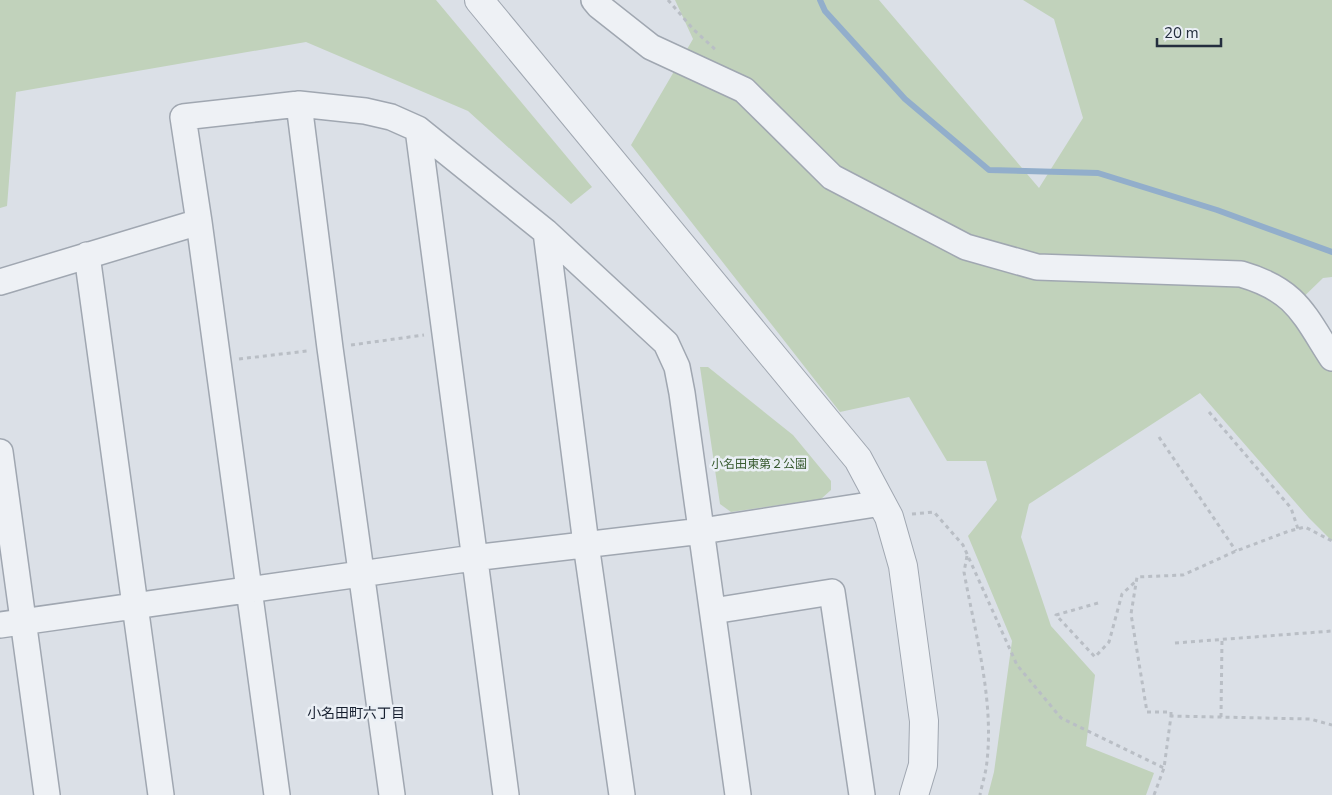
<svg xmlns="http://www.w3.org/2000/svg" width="1332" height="795" font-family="'Nunito Sans','Noto Sans JP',sans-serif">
<rect width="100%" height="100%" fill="#dbe0e7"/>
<path fill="#c1d2bb" d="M0,0H436L592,187L571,204L468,111L306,42L16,92L7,206L0,208Z
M675,0H879L1039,188L1083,118L1054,19L1023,0H1332V277L1323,278L1288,312L1332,371V541L1309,518L1200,393L1029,504L1021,537L1051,626L1095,675L1086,746L1154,773L1146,795H988L994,772L1012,641L968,536L997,500L986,461H947L909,397L840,412L631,145L693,39Z
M700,367H708L793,435L831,481V490L821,499L731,512L720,504Z"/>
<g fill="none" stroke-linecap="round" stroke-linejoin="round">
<path stroke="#92aecb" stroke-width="6" d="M820,0L825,11L905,99L989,170L1098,173L1217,210L1332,252"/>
<defs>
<path id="minor" d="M594,0L599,6L651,47L744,90L832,177L966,247L1037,267L1241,274C1296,290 1303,313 1332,358
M299,104L330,348L392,795
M418,129L506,795
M546,232L586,544L622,795
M87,255L161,795
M0,282L199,222
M0,452L47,795
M713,611L832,592L862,795
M0,625L473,558L702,531L882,503
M277,795L199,222L183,117L299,104L365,111L391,117L418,129L546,232L666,343L677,367L682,393L738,795"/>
<path id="tertiary" d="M479,0L858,459L889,517L903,566L924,721L923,765L914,795"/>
</defs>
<use href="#minor" stroke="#a0a7b1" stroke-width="28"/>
<use href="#tertiary" stroke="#a0a7b1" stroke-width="30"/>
<path stroke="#b9bec5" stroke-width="3" stroke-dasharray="4 4" stroke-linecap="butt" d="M668,0L694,30L717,51
M351,345L424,335
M239,359L307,351
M1209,412L1291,508L1298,529
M1159,437L1236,551
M912,514L934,512L963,545L1017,665L1061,718L1164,768L1171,716L1310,719L1332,725
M967,556L964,572C975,633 994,699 987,761C986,773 982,784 980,795
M1098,603L1056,615L1095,657L1109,642L1122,594L1136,581
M1175,643L1332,631
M1171,716V712H1147L1131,614L1137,577L1183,575L1236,551L1289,531L1305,527L1332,541
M1221,717L1222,639
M1154,795L1164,768"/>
<use href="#minor" stroke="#eef1f5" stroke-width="25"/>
<use href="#tertiary" stroke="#eef1f5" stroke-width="28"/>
</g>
<g text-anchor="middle" stroke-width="5" stroke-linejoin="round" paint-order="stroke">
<g font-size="12" fill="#385b30" stroke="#eaeff5">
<text x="759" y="468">小名田東第２公園</text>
</g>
<g font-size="14" fill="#161f2f" stroke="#eaeff5">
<text x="356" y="718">小名田町六丁目</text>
</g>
</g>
<path d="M1157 38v8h64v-8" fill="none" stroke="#242e3e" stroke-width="2.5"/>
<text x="1164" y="38" font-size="15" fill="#242e3e" stroke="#eaeff5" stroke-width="4" paint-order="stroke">20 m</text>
</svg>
